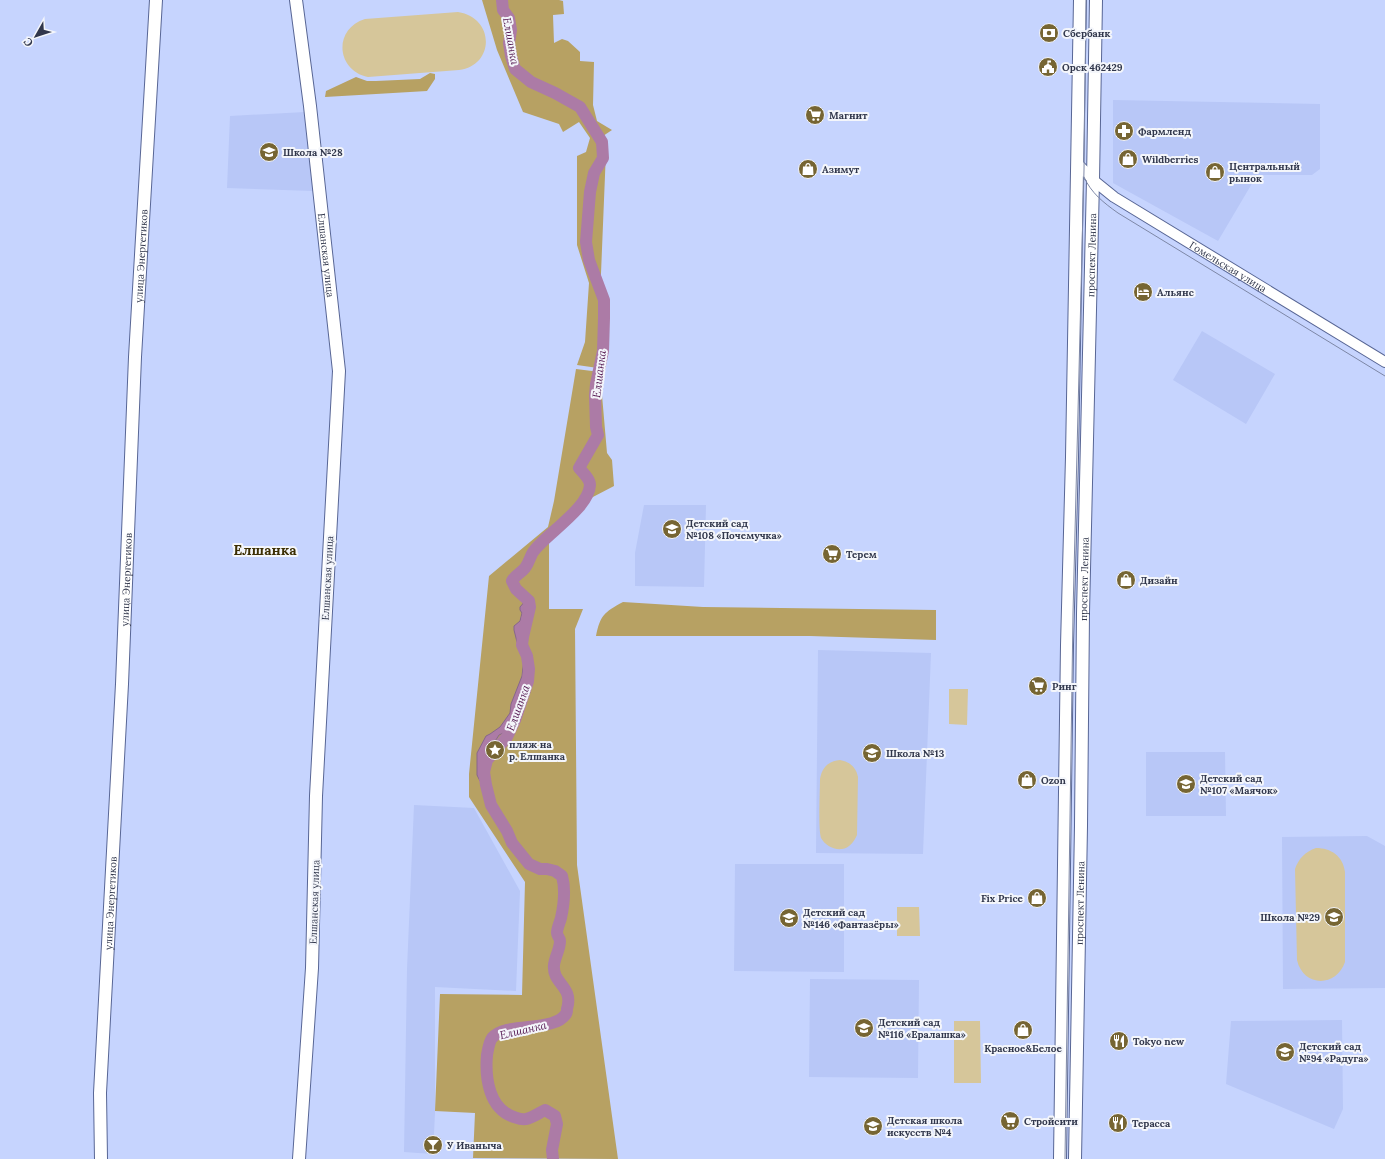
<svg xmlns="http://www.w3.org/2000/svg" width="1385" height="1159" font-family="Lora,serif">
<rect width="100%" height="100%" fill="#c6d4fe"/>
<path fill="#b8c7f7" d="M1113,100L1320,104V169L1312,175H1257L1218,241L1113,183Z
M305,112L313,191L227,188L230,116Z
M1202,331L1275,374L1246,424L1173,380Z
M644,505H706L704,587L635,586V553Z
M818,650L931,653L923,854L816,853Z
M1146,752H1225L1226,816H1146Z
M414,805L474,808L520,891L516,991L435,987V1113L433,1154L404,1152L407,969Z
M1367,836L1385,846V988L1283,989L1282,837Z
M735,864H844V972L734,971Z
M810,979L919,980L918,1078L809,1077Z
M1342,1020L1343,1109L1334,1129L1226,1084L1231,1021Z"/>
<path fill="#d6c69a" d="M458,12C495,18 495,65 459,70L368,77C336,70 333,29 365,19Z
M949,689H968L967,725L949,724Z
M840,760C850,762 856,767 858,777L857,835C854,842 849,848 842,849C833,850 825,845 821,838C818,828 820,791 820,779C822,767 829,761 840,760Z
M1316,848C1331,848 1343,856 1345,872V962C1336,988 1303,987 1297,960L1295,869C1299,858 1305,852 1316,848Z
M897,907H919L920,936H897Z
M954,1021H980L981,1083H954Z"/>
<path fill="#b7a163" d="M482,0H559L563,1L564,14L553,15L554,43L562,39L568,41L580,52V61L594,62L593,105L597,121L612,130L600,138V146L606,151L600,298L606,347L603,364L599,363L598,368L577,365L585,342L589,283L577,245V156L586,152L590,138L579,122L563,132L559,124L523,112L497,50Z
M430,73L435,74V79L427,91L325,97L326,91L356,77L367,81H376L420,79Z
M576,369L600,372L607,453L612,460L614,486L591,498L573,513L549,535V609H583L575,629L577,865L618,1159L473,1158L475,1113L435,1111L440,994L522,995L525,882L469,797V774L489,576L548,527L554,501Z
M623,602L703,607L936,610V640L810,636H596C600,616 604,612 623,602Z"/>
<path fill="#ac7ba6" stroke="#87678b" d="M526,600C531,605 531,616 528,623C528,625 525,627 524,629V641L527,648L528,658V677L524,690L525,693L523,708L515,712V720L510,730L499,735L484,759L489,771L486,777L487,782L486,783H483L480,781L477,775V753L486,736L490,734L500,727L510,713L511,704L522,676L524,659L522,650L517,642L514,630V626L520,621L522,613L520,610V607Z"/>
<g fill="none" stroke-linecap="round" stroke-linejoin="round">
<path stroke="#ac7ba6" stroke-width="12" d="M502,0L503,10L509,18L511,30L509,43L511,56L515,69L531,82L555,93L580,107L602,142L603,158L594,173L590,192L586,242L589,260L604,300V318L603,351L596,384L595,395L596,427L598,435L579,468C583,473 590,479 590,485C589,508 546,534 533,552C530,557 529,563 525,568C521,573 515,575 512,581L516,589L529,601L530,607L523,637L522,645L527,656L529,669L528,681L515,720L507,737L487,760L484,772L486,785L491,805L507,831L512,843L529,864L540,869H547L555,871L562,876C566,890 564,904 561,918C560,922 557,928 557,933C557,936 560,938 560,941C560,949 555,957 554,965C552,984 574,986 567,1009C567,1011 567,1013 566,1014C553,1033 507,1021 492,1038C489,1042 488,1050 487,1055C485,1078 489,1109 514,1117C517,1118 522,1120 526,1119C532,1118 539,1113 545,1110L555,1116L557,1124L552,1150L553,1159"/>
<defs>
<g id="minor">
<path id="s1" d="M1077,163L1093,180L1114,197L1385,362"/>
</g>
<g id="major">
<path id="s2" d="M296,0L310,106L339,371L316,796L312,968L299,1159"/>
<path id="s3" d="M101,1159L100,1093L122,684L135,357L156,0"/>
<path d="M1060,1159L1067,645L1072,457L1080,0"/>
<path id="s4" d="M1075,1159L1081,826L1083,613L1093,180L1096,0"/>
</g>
</defs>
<use href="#minor" stroke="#586695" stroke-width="12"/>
<use href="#major" stroke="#586695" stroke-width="14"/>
<use href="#minor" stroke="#fff" stroke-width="10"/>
<use href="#major" stroke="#fff" stroke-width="12"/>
<path stroke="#7d87a6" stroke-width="1" d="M1084,177C1091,193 1104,203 1118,213L1385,376
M1065,1159L1073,613L1084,170L1086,0"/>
</g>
<defs>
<symbol id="bank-disc" viewBox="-11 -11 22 22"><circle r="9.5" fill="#766533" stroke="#f4f6fb"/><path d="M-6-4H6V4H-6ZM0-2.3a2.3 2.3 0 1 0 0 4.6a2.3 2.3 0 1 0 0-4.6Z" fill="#fff"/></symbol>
<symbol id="civic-disc" viewBox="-11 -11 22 22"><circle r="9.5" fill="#766533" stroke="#f4f6fb"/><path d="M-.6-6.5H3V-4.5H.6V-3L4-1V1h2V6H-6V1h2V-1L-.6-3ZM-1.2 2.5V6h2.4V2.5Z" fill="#fff"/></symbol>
<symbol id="supermarket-disc" viewBox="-11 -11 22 22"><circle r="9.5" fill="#766533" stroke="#f4f6fb"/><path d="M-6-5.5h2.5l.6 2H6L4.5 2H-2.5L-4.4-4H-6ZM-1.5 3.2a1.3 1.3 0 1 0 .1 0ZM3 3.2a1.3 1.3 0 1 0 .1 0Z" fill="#fff"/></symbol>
<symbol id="pharmacy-disc" viewBox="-11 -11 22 22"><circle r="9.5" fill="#766533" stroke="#f4f6fb"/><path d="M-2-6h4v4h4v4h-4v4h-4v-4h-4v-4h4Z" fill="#fff"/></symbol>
<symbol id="school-disc" viewBox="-11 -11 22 22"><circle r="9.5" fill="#766533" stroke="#f4f6fb"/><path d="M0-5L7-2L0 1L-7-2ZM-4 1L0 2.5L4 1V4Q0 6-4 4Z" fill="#fff"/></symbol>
<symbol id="shop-disc" viewBox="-11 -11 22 22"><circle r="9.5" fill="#766533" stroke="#f4f6fb"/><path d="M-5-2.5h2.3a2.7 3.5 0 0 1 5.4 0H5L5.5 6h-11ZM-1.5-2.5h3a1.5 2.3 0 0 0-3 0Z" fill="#fff"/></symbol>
<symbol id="hotel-disc" viewBox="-11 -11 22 22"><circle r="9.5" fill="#766533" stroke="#f4f6fb"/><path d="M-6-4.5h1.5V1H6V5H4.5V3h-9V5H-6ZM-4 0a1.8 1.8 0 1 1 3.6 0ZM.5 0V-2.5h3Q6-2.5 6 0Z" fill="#fff"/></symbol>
<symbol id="sight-disc" viewBox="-11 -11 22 22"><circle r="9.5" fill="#766533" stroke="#f4f6fb"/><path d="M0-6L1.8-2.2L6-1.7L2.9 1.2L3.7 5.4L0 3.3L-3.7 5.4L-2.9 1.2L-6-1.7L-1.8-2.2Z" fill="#fff"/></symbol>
<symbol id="restaurant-disc" viewBox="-11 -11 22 22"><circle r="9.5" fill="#766533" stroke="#f4f6fb"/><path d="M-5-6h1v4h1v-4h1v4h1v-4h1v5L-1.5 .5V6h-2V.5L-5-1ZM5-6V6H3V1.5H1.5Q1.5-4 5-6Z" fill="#fff"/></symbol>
<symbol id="bar-disc" viewBox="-11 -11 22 22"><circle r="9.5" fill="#766533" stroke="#f4f6fb"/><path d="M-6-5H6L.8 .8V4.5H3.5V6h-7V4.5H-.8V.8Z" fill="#fff"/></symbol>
</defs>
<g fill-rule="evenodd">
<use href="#bank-disc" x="1038" y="22" width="22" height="22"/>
<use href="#civic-disc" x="1037" y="56" width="22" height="22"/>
<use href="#supermarket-disc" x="804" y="104" width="22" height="22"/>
<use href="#pharmacy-disc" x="1113" y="120" width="22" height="22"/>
<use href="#school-disc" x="258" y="141" width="22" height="22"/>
<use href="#shop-disc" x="1117" y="148" width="22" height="22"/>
<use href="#shop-disc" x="797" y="158" width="22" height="22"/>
<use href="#shop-disc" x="1204" y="161" width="22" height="22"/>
<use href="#hotel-disc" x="1132" y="281" width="22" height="22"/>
<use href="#school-disc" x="661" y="518" width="22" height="22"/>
<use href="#supermarket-disc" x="821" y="543" width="22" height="22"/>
<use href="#shop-disc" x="1115" y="569" width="22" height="22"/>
<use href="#supermarket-disc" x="1027" y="675" width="22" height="22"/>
<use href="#sight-disc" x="484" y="739" width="22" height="22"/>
<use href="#school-disc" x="861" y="742" width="22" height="22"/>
<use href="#shop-disc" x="1016" y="769" width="22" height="22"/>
<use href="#school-disc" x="1175" y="773" width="22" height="22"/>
<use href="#shop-disc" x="1026" y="887" width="22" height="22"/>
<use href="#school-disc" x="1323" y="906" width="22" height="22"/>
<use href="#school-disc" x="778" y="907" width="22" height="22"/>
<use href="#school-disc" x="853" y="1017" width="22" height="22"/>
<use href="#shop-disc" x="1012" y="1019" width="22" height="22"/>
<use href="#restaurant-disc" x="1108" y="1030" width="22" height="22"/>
<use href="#school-disc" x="1274" y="1041" width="22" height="22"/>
<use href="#supermarket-disc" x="999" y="1110" width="22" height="22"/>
<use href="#restaurant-disc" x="1107" y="1112" width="22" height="22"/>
<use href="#school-disc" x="862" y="1115" width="22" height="22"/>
<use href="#bar-disc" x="422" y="1134" width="22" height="22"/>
</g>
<g text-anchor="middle" stroke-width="4" stroke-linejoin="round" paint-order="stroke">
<g font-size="10" font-weight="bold" fill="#31374c" stroke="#f4f6fb" text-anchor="start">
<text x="1063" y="37">Сбербанк</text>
<text x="1062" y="71">Орск 462429</text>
<text x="829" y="119">Магнит</text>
<text x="1138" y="135">Фармленд</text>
<text x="283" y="156">Школа №28</text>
<text x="1142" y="163">Wildberries</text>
<text x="1229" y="170">Центральный<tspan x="1229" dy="12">рынок</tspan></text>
<text x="822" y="173">Азимут</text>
<text x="1157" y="296">Альянс</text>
<text x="686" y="527">Детский сад<tspan x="686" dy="12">№108 «Почемучка»</tspan></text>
<text x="846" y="558">Терем</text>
<text x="1140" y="584">Дизайн</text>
<text x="1052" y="690">Ринг</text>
<text x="509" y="748">пляж на<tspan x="509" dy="12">р. Елшанка</tspan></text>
<text x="886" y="757">Школа №13</text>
<text x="1200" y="782">Детский сад<tspan x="1200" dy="12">№107 «Маячок»</tspan></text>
<text x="1041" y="784">Ozon</text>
<text x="1023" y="902" text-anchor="end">Fix Price</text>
<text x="803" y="916">Детский сад<tspan x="803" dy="12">№146 «Фантазёры»</tspan></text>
<text x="1320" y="921" text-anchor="end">Школа №29</text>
<text x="878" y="1026">Детский сад<tspan x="878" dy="12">№116 «Ералашка»</tspan></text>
<text x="1133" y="1045">Tokyo new</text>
<text x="1299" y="1050">Детский сад<tspan x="1299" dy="12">№94 «Радуга»</tspan></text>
<text x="1023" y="1052" text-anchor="middle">Красное&amp;Белое</text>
<text x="887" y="1124">Детская школа<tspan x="887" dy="12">искусств №4</tspan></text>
<text x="1024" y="1125">Стройсити</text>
<text x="1132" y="1127">Терасса</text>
<text x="447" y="1149">У Иваныча</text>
</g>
<g font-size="10" fill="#31374c" stroke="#f4f6fb">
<text dy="4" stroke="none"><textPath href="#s2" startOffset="257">Елшанская улица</textPath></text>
<text dy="4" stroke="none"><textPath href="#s3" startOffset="904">улица Энергетиков</textPath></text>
<text dy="4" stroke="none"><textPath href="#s4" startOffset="904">проспект Ленина</textPath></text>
<text dy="4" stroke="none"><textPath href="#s1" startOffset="184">Гомельская улица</textPath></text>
<text transform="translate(327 578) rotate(-87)" y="4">Елшанская улица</text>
<text dy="4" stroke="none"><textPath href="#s3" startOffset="580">улица Энергетиков</textPath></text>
<text dy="4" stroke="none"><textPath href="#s4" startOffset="580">проспект Ленина</textPath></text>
<text transform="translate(314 902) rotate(-88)" y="4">Елшанская улица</text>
<text dy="4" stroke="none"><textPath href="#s3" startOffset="256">улица Энергетиков</textPath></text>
<text dy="4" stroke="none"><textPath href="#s4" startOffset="256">проспект Ленина</textPath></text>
</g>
<g font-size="11" font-style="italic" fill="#561a52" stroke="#f4f6fb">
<text transform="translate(511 41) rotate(80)" y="4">Елшанка</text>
<text transform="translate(599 374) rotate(-83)" y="4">Елшанка</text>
<text transform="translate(518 708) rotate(-70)" y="4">Елшанка</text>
<text transform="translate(523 1030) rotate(-13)" y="4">Елшанка</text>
</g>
<g font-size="14" font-weight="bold" fill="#3c2f04" stroke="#f4f6fb">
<text x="265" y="555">Елшанка</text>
</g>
</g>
<g transform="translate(36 36) rotate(231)" stroke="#f4f6fb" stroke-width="3" paint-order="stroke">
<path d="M0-3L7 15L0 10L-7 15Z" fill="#31374c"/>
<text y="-6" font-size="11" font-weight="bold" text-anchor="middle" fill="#31374c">С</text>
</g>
</svg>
